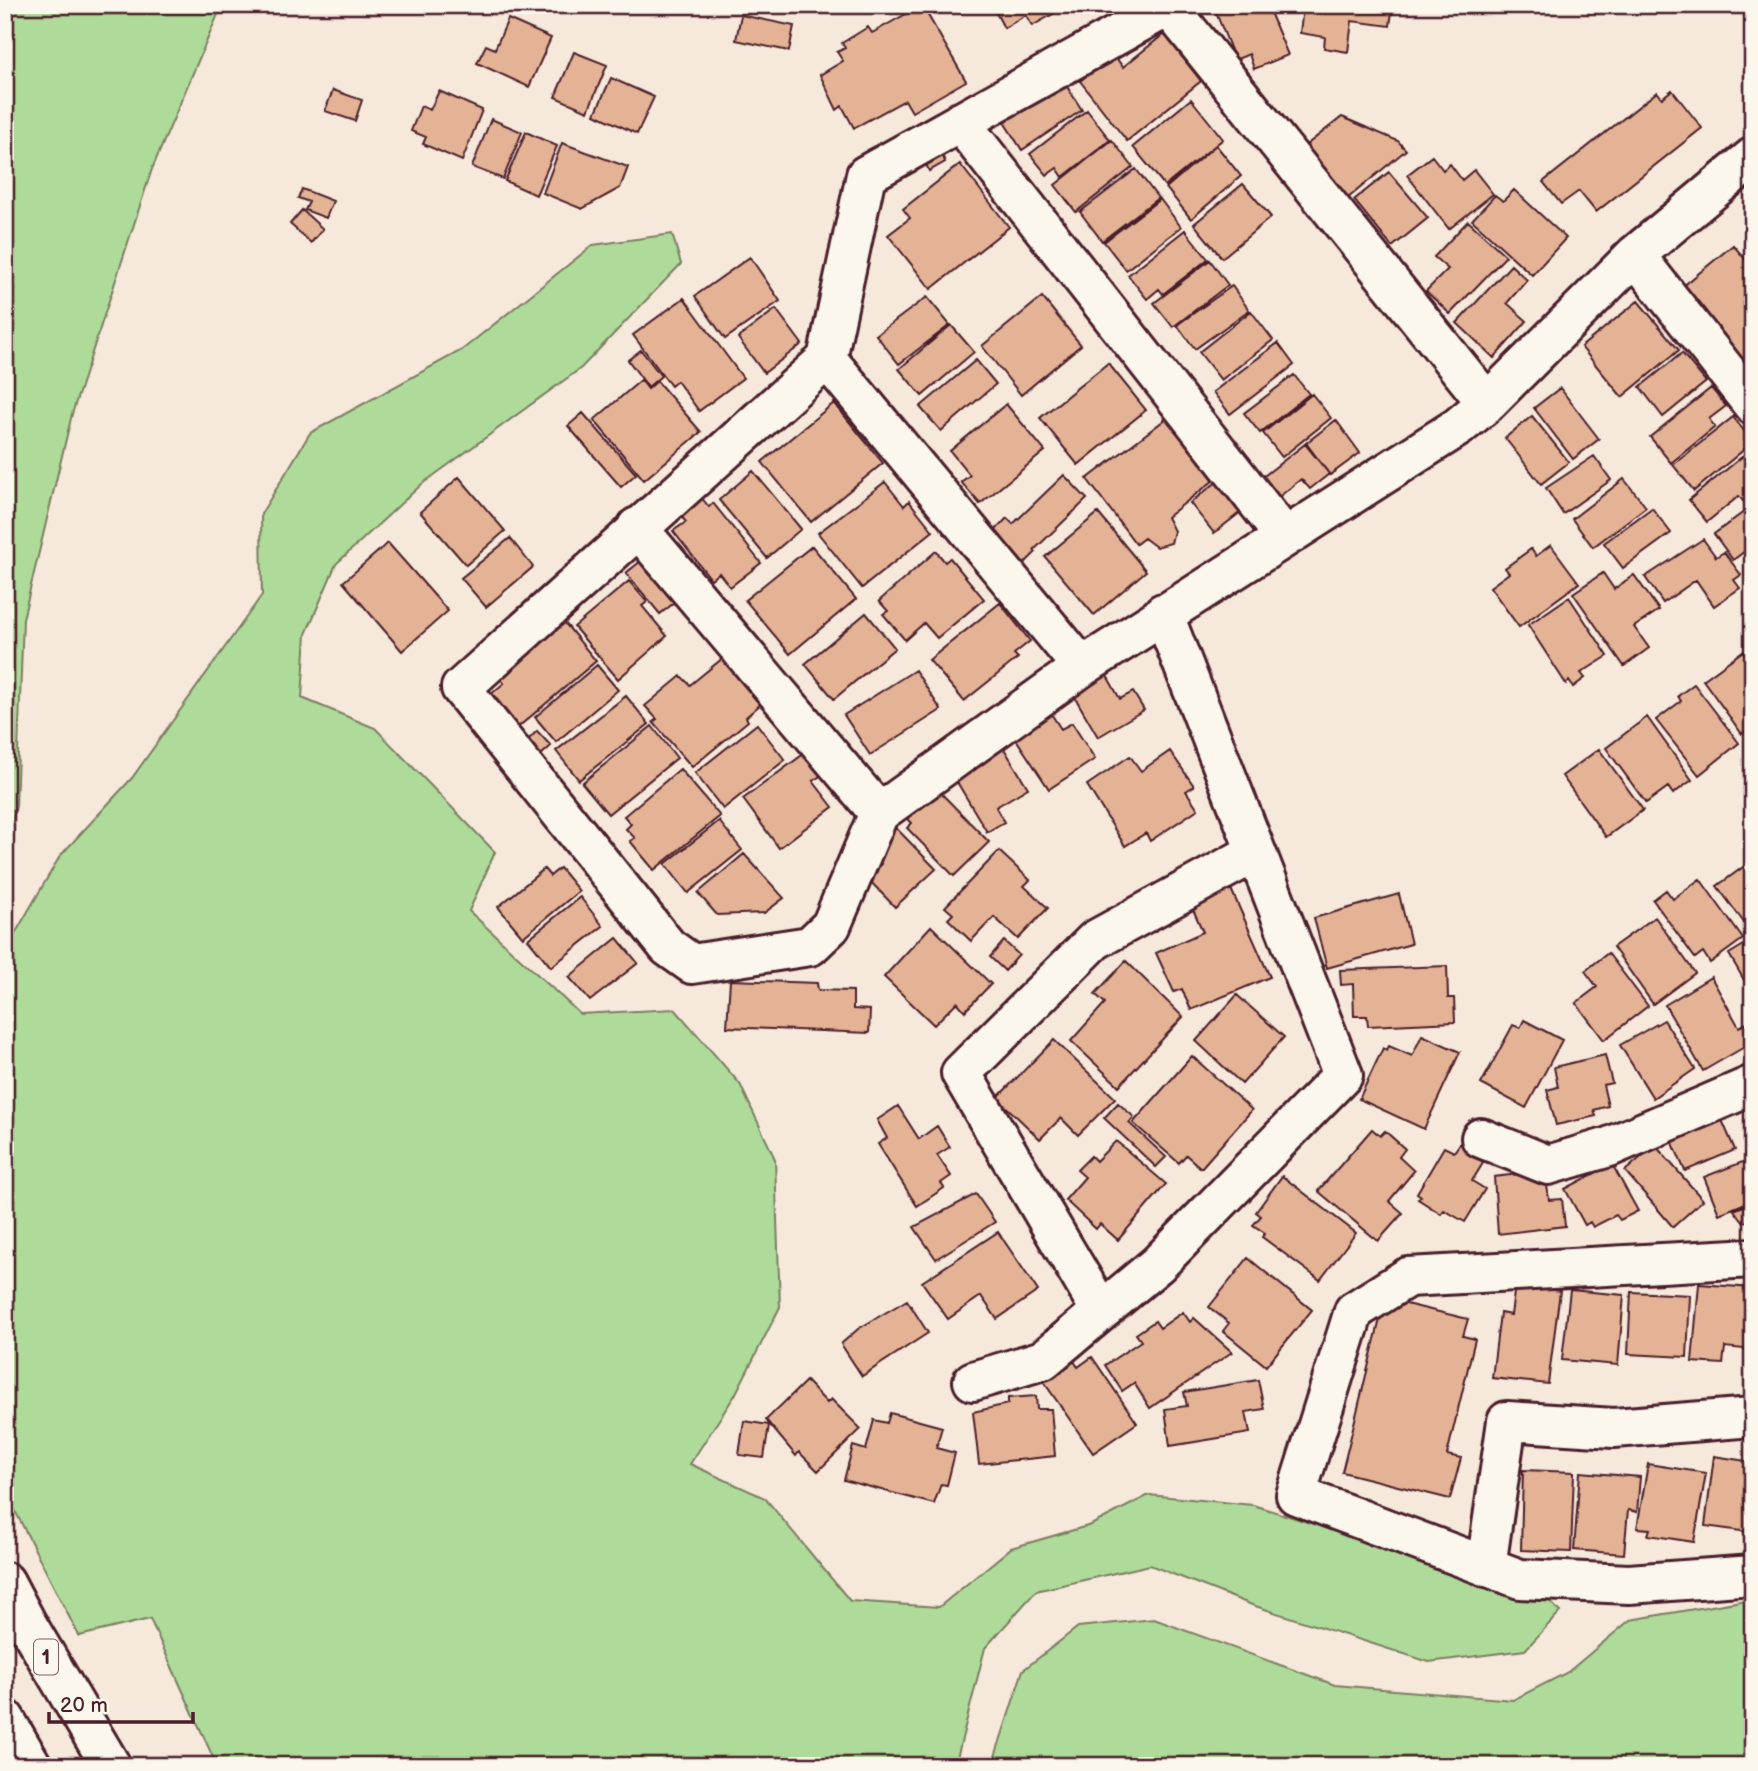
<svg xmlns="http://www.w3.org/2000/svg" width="1758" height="1771" font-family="'Balsamiq Sans',sans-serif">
<rect width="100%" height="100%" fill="#f6e9db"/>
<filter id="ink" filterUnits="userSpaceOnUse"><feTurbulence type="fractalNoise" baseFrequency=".0143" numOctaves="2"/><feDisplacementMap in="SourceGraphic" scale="14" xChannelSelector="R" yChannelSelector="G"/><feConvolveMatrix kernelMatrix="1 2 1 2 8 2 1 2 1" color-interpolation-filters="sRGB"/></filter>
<g filter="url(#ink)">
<path fill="#aedb9a" stroke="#7c7d62" stroke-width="2" d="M5,5H222L152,169L72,414L23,619L16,806L5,849Z
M672,234L681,264L581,368L422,484L336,564L306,634L302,698L375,728L495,852L469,911L580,1014L675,1009L740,1084L775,1159L780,1307L735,1395L690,1464L765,1498L850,1601L939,1607L1011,1548L1091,1525L1149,1495L1253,1505L1546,1597L1560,1612L1525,1650L1429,1662L1252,1605L1150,1565L1036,1591L985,1648L955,1766H217L150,1619L79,1636L5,1491V951L60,856L132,778L262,595L261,514L310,433L462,350L593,245Z
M1753,1599L1751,1766H992L1023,1670L1078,1627L1154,1619L1335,1685L1513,1700L1568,1672L1630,1620Z"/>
<path fill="#e4b396" stroke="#4a1f2b" stroke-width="2" d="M922,5L966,81L912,112L905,100L854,128L842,106L837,110L820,75L843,61L837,52L845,48L842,43L868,27L872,33Z
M992,5H1069L1032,26L1026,15L1004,28Z
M1213,5H1267L1288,55L1254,69L1249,54L1235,60Z
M1295,5H1393L1390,26L1352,21L1348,52L1324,48L1325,37L1300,33L1303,8Z
M741,15L794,26L789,51L736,40Z
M508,19L551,38L529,87L477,63L486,45L495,49Z
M1164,34L1201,81L1127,141L1080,81L1113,54L1123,67Z
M574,52L607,65L588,111L555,97Z
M611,78L654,97L637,134L595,114Z
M1062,79L1082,110L1022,150L1002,119Z
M333,90L362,100L355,121L325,111Z
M1672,90L1702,128L1596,212L1579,191L1561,204L1543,182L1657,92L1662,98Z
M439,91L482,110L462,161L423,144L426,137L411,131L421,106L430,110Z
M1191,99L1223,139L1165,186L1133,147Z
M1087,110L1110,140L1063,177L1057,168L1047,175L1030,154Z
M1342,117L1398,141L1406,150L1348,198L1305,146Z
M491,119L522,132L503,179L472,167Z
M526,132L557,146L536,195L505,181Z
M1112,140L1133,167L1076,212L1055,185Z
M562,143L628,167L620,188L582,209L543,193Z
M1216,145L1241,176L1191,219L1166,188Z
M941,152L945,162L929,171L924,160Z
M1432,156L1443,170L1450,164L1462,180L1474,170L1493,194L1449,229L1407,175Z
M960,164L1009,227L931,289L888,235L910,218L903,209Z
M1136,169L1158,198L1102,241L1080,212Z
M1389,172L1428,218L1392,247L1354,200Z
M1243,184L1271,217L1222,258L1194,224Z
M302,189L333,201L326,218L305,210L309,202L298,198Z
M1514,190L1566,238L1532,275L1472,220L1495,195L1503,201Z
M1160,199L1181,227L1126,270L1104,242Z
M302,210L323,229L311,243L290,224Z
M1468,221L1506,256L1450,314L1426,291L1448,269L1434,257Z
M1185,230L1208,259L1163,294L1159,289L1147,299L1128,275Z
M1733,245L1753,268V353L1743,362L1681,288Z
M750,257L780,301L725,339L695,296Z
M1210,260L1228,285L1173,327L1154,303Z
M1511,265L1527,280L1507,303L1527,321L1494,358L1457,323Z
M1232,286L1249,310L1195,349L1177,325Z
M927,297L950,325L899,364L876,335Z
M1042,297L1081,345L1021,395L982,346Z
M684,298L743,378L699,411L677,381L671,386L633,335Z
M1638,301L1679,350L1622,397L1581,347Z
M776,309L802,344L764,373L738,338Z
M1251,311L1273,340L1221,380L1199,352Z
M951,325L974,352L922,396L899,369Z
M1278,343L1294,365L1230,414L1213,392Z
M641,350L661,376L648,387L628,360Z
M1682,353L1706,382L1663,417L1640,387Z
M976,360L996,384L941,431L920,407Z
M1108,363L1146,410L1078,465L1040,418Z
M1294,375L1309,394L1260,433L1244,413Z
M641,380L648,389L657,381L701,432L644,480L594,420Z
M1560,388L1599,439L1573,459L1534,408Z
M1711,388L1726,406L1709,419L1715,427L1671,463L1650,437Z
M1312,394L1331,418L1282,457L1263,433Z
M834,403L883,463L811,522L762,462Z
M1006,404L1045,451L980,504L961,482L970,475L950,451Z
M583,413L636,474L621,487L568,426Z
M1532,416L1569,462L1541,484L1505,438Z
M1733,417L1753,442L1694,491L1673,465Z
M1167,418L1214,480L1167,517L1174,531L1171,543L1156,547L1144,538L1136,544L1087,479Z
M1336,420L1360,453L1330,475L1306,443Z
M1305,444L1329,474L1310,489L1301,479L1275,500L1260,479Z
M1748,452L1753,459V504L1748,507L1739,496L1707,522L1689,500Z
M1594,456L1611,480L1563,514L1546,488Z
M753,471L801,529L767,558L719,500Z
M1064,475L1087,499L1034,550L1036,552L1024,564L994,532L1007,518L1013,524Z
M459,477L505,531L466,565L420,512Z
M1624,479L1646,507L1593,547L1572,519Z
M1218,481L1242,511L1214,533L1190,503Z
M885,482L904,506L909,501L933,531L862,588L818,533Z
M701,497L709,507L713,503L761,563L730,587L719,573L711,579L673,531L686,522L680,515Z
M1752,506L1753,545L1733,560L1714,534Z
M1652,508L1671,533L1623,568L1604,543Z
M1098,513L1146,571L1094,615L1045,557Z
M510,538L533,567L486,607L461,578Z
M1703,539L1716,557L1724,552L1741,575L1734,580L1740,588L1714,606L1696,580L1663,603L1645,577Z
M388,543L448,611L402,651L343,582Z
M1551,545L1579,583L1519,627L1490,587L1509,573L1505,568L1531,549L1536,556Z
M812,546L856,599L790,654L745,600Z
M936,551L945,562L950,558L984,599L937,638L924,623L905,640L883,614L888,611L879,601Z
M646,557L684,595L660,614L626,573Z
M1603,573L1614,589L1634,575L1659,610L1634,627L1649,648L1624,666L1573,593Z
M629,581L647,602L642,606L667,636L618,679L574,627Z
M1569,597L1608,656L1581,673L1585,678L1573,687L1569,681L1566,684L1528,625Z
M1000,603L1030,641L1014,654L1018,658L964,701L929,660Z
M866,613L895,648L834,699L805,664Z
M564,622L596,661L517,728L490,695L504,683L497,674Z
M1743,651L1753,665V725L1742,734L1703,680Z
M723,658L761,704L746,717L748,721L692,767L653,722L657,719L645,706L681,676L690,685Z
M597,665L618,690L556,742L535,717Z
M915,670L941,710L870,755L844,715Z
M1106,674L1120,699L1133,692L1144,710L1098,737L1073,694Z
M1694,684L1739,743L1699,775L1656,720L1681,701L1678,696Z
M626,696L649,724L579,780L556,751Z
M1048,709L1061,729L1072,723L1095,759L1049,789L1012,733Z
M1647,717L1692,780L1673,794L1668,787L1646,803L1606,748Z
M757,724L785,760L723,809L695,773Z
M652,726L677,758L608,814L582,783Z
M537,731L551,746L541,755L527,741Z
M1000,742L1028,788L996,807L1004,822L987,832L951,772Z
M1599,749L1643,810L1606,837L1562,776Z
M809,750L826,772L813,781L833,807L779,848L743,799Z
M1170,751L1194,786L1186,791L1198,809L1150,841L1146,833L1125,846L1087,785L1130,756L1141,771Z
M680,769L720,816L654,870L630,841L635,838L626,829L631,824L624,816Z
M930,782L989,842L954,876L907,828L912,823L900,811Z
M719,821L742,850L688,893L665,864Z
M896,828L936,869L895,907L866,877L881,864L870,852Z
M999,851L1030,880L1024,886L1048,908L1018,939L994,917L971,941L948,919L953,914L945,907Z
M744,854L784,898L764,913L717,915L698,893Z
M1753,860V926L1748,921L1745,924L1717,886Z
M560,868L579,891L523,937L498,907L544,869L550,876Z
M1700,879L1743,939L1710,963L1703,952L1695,958L1653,900L1666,890L1673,899Z
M1231,889L1270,977L1191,1010L1182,989L1174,992L1156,953L1203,932L1192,907Z
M1399,894L1411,944L1327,968L1314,918Z
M580,897L603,926L551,967L528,939Z
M1655,917L1695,973L1653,1004L1613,947Z
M931,926L991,984L965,1011L957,1002L934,1025L884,977Z
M617,938L638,963L590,1001L569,977Z
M1752,940L1753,975L1744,980L1729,954Z
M1004,941L1019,955L1005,971L990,957Z
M1608,953L1648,1006L1604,1040L1576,1003L1597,987L1585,971Z
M1126,961L1183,1017L1119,1086L1071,1041L1105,1003L1095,994Z
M1447,966L1448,998H1454L1455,1022L1368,1026L1367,1016H1354L1353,984L1341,985L1340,970Z
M1711,977L1739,1027L1747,1023L1753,1033V1042L1703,1071L1665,1005Z
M730,980L817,983L818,990L853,991V1009L870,1010L869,1033L727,1027Z
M1237,995L1284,1037L1242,1084L1196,1041Z
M1524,1020L1562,1040L1526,1108L1481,1084L1513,1025L1520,1028Z
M1664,1020L1695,1069L1653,1098L1620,1045Z
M1422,1035L1460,1052L1424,1129L1359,1099L1383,1048L1387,1050L1389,1046L1412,1056Z
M1054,1040L1115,1098L1078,1135L1061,1118L1040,1139L997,1098Z
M1605,1055L1612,1083L1603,1085L1608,1106L1594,1110L1596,1116L1556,1125L1547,1090L1558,1087L1554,1067Z
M1192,1056L1252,1110L1201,1168L1186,1155L1179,1163L1133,1123Z
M1118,1103L1134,1117L1129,1123L1166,1157L1156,1167L1104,1118Z
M898,1106L919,1139L937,1126L950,1147L937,1155L951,1176L941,1183L944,1188L917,1206L878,1144L887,1138L877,1120Z
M1719,1113L1735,1150L1685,1171L1669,1134Z
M1372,1129L1380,1136L1385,1131L1405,1149L1399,1157L1414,1171L1389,1201L1403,1213L1378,1241L1318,1191Z
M1116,1141L1166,1184L1118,1240L1100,1224L1096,1229L1065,1200L1085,1177L1077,1170L1091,1156L1096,1161Z
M1461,1142L1473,1149L1483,1163L1472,1181L1485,1189L1465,1222L1444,1210L1441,1214L1418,1199L1421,1196L1417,1193L1444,1147L1454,1152Z
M1655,1145L1703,1200L1673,1227L1625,1171Z
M1753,1158V1200L1719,1214L1704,1177Z
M1612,1164L1638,1211L1620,1220L1616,1215L1593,1227L1590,1222L1585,1225L1565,1189Z
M1545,1171L1549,1200L1562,1199L1565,1226L1498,1234L1494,1177Z
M1282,1176L1356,1233L1320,1280L1262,1237L1265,1233L1253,1225L1261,1216L1256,1212Z
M976,1194L995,1222L936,1259L914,1227Z
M1753,1202V1220L1743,1222L1734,1210Z
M998,1232L1038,1291L997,1319L981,1296L948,1319L922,1282Z
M1248,1258L1312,1310L1266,1366L1223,1331L1229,1323L1209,1307Z
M1699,1284L1753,1288V1350L1725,1347L1723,1364L1692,1362Z
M1515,1285L1560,1291L1548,1384L1492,1378L1500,1313L1511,1315Z
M1570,1290L1624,1295L1618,1365L1562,1360Z
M1631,1292L1690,1295L1687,1357L1628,1354Z
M1385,1299L1468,1319L1463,1336L1475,1339L1447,1455L1461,1458L1450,1499L1342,1472Z
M907,1300L928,1333L862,1376L841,1344L858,1329Z
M1183,1312L1190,1322L1194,1318L1232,1352L1150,1408L1134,1383L1122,1391L1105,1365L1141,1341L1136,1334L1155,1321L1160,1328Z
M1069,1354L1078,1367L1092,1357L1137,1423L1093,1453L1039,1375Z
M1258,1380L1264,1409L1246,1412L1250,1433L1170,1446L1165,1409L1187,1406L1184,1392Z
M806,1381L827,1403L831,1399L861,1429L818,1471L799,1452L796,1456L766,1420Z
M1036,1396L1037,1409H1051L1055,1456L979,1464L973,1412L1008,1404V1398Z
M890,1413L942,1427L936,1448L955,1453L947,1485L941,1484L934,1504L844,1480L853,1446L866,1450L874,1420L887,1423Z
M744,1421L769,1425L764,1458L739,1455Z
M1714,1456L1753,1462L1749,1532L1705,1526Z
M1648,1464L1706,1473L1694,1542L1648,1535L1650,1529L1637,1528Z
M1523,1470L1574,1472L1571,1552L1521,1550Z
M1580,1472L1640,1477L1637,1512L1628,1510L1624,1554L1574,1550Z"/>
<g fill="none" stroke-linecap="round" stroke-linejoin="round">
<defs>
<path id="minor" d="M1171,5L866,175L827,359L461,688L668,947L692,964L810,946L831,926L879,813L1082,667L1458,427L1487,403L1635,255L1753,157
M1169,7L1487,403
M960,122L1284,536
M1635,255L1753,405
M827,359L1082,667
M637,527L879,813
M1481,1138L1548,1165L1609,1147L1753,1085
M1753,1258L1408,1277L1354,1311L1296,1495L1520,1579L1629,1584L1753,1575
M1101,1311L961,1073L1095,940L1256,852
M973,1381L1043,1360L1158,1264L1343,1075L1163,613
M1486,1567L1507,1421L1614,1428L1753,1417"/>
<path id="motorway" d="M5,1582L27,1624L111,1766
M5,1719L32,1766"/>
</defs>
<use href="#minor" stroke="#4a1f2b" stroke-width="44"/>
<use href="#motorway" stroke="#4a1f2b" stroke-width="44"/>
<use href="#minor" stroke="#fbf7ec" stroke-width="38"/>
<use href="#motorway" stroke="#fbf7ec" stroke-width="38"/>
</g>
</g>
<g text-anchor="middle" stroke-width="6" stroke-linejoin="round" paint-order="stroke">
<rect fill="#fbf7ec" stroke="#7f6065" stroke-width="2" x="34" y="1639.5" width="24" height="35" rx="5"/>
<g font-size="21" font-weight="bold" fill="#4a1f2b">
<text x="46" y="1664">1</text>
</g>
</g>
<rect width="1758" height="1771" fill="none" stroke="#fbf7ec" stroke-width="28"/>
<rect x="14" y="14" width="1730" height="1743" fill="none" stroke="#4a1f2b" stroke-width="2.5" filter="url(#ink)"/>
<path d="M49 1712v10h144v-10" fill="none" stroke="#4a1f2b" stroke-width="3.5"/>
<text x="60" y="1712" font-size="21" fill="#4a1f2b" stroke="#fbf7ec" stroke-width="5" paint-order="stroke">20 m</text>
</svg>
